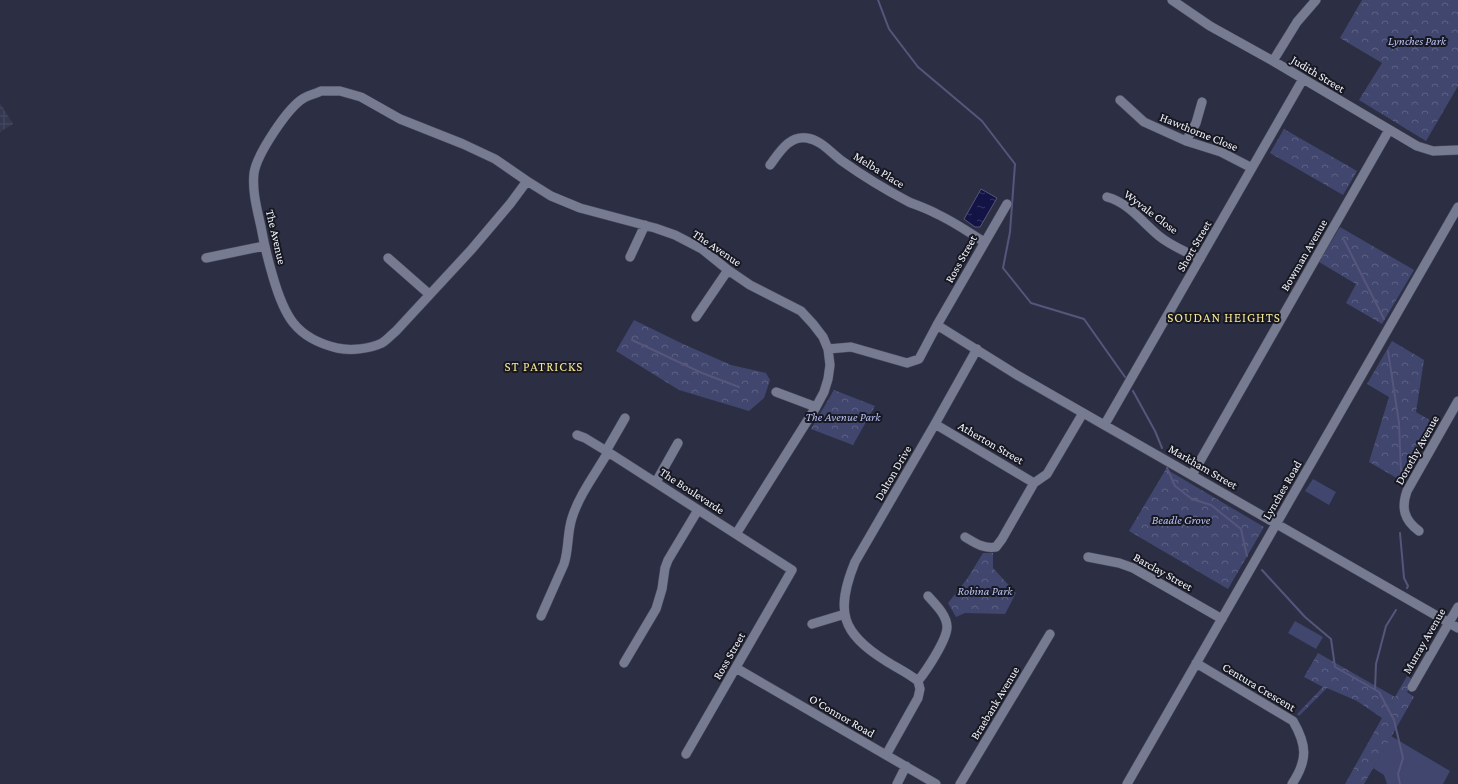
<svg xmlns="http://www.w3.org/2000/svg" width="1458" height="784" font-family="'Crimson Pro',serif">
<defs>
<pattern id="industrial-grid" width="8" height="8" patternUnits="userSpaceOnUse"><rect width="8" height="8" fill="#343851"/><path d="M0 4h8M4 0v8" fill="none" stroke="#484c62"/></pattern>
<pattern id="forest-crowns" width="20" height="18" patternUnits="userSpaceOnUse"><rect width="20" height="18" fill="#41466e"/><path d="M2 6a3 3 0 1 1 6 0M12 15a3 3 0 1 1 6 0" fill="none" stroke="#5d6184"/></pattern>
<pattern id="water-ripples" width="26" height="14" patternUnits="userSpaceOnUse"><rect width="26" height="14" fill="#141345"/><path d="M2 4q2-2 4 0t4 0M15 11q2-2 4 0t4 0" fill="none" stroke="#373661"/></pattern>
</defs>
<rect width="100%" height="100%" fill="#2c2f43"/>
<path fill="url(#industrial-grid)" d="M0,103L13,124L0,132Z"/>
<path fill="#41466e" d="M1313,479L1336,492L1329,505L1305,491Z
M1295,621L1323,637L1316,649L1288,633Z
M1391,736L1450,771L1443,784H1387L1384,775L1373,768Z"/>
<path fill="url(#forest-crowns)" d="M1362,0H1458V86L1426,141L1359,100L1382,63L1340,38Z
M1284,129L1357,171L1343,195L1270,153Z
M1340,227L1414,270L1382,324L1346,303L1356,284L1319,262Z
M634,320L683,344L731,365L766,373L770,380L764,398L749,411L679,390L616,351Z
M1392,341L1424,360L1416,412L1433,422L1400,480L1369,462L1389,397L1367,384Z
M834,390L875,406L853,445L811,429Z
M1166,469L1264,527L1228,589L1129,531Z
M983,553H993V568L1016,593L1005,614L965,613L956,617L948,603L967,579Z
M1318,653L1395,697L1407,676L1414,680L1407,692L1414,697L1364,784H1345L1382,718L1357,701L1327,688L1299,716L1297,714L1323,687L1304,677Z"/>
<path fill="url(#water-ripples)" stroke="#56567c" d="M981,189L997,198L980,227H975L964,219Z"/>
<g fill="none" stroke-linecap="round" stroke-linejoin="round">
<path stroke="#56567c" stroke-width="2" d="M878,0L889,29L918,67L982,121L1015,164L1010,232L1003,268L1031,303L1084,319L1125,377
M1344,240L1384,319
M632,340L702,373L739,387
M1388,351L1399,423L1401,473
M1133,391L1155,431L1162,448
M1167,468L1175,486L1192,499L1211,505L1241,529L1247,556
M1400,533L1404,578L1408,586L1407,588
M1262,570L1305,617L1331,639L1335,667L1379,692L1394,720L1403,758L1398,774L1400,784
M1375,689L1376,664L1386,626L1396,610"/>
<defs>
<path id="minor" d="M1172,0L1210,26L1273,61L1417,146L1433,151L1458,150
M1273,61L1297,22L1316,0
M321,91H340L361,97L400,119L463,144L495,159L527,181L510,204L471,250L396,331C391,335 387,340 382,343C369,349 351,351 337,348C295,338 284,315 273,277C268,260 264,244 261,227C257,209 252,191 254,173C257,154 288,107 304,98C309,95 315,94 321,91Z
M1120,100L1144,122L1186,141L1221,152L1252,168
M1186,141L1196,123L1202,102
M770,165C779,153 789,135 807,138C821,140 831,153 842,161C863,176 886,190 909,202C919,206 928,209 937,214C954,222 969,232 984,242
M527,181L551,196L580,208L655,228L675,235L702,249L728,270L750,285L801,311L813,324L823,337L828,349L830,365L828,379L824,392L816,407L736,534
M1107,197C1129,203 1142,222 1159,236C1171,246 1187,252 1200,259
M630,257L645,225
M206,258L264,246
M388,258L429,294
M696,317L728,270
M937,325L1017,375L1458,628
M828,349L851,347L907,363L919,359L937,325L1007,204
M776,392L816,407
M935,424L1034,483
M1105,424L1303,79
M577,435L585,438L608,452L792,570L686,754
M606,451L625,418
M1192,475L1389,130
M656,482L678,443
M1419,531C1404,520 1401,508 1407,491L1458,401
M965,537C975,543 983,549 996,547L1002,539L1034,483L1047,474L1083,413
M1088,557L1119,563L1133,568L1222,619
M541,616L564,564C569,549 567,533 572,518C579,495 596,473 608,452
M812,624L845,614
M624,663L656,609L662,589L665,568L668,560L698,510
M1196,663L1293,721C1307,745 1308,760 1292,784
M736,668L936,784
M918,681C908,673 897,668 886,661C841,633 835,611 855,562L935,424L977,349
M918,681C926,671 947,640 947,627C947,615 935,604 928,596
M1412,687L1458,607
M886,755L918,698L920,689L918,681
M897,784L906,766
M960,784L1050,634
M1127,784L1458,207"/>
</defs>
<use href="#minor" stroke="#4a4c5c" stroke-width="10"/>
<use href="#minor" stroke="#777b92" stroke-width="9"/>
</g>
<g text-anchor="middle" stroke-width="4" stroke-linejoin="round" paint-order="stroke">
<g font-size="12" font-style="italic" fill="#b9c1f4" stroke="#171821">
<text x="1417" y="45">Lynches Park</text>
<text x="843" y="421">The Avenue Park</text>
<text x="1181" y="524">Beadle Grove</text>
<text x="985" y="595">Robina Park</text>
</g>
<g font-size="12" fill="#f1f3fd" stroke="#171821">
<text transform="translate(1318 74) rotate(31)" y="4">Judith Street</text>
<text transform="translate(1199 132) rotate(22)" y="4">Hawthorne Close</text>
<text transform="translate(879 170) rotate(32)" y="4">Melba Place</text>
<text transform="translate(1151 212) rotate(37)" y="4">Wyvale Close</text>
<text transform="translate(276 237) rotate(77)" y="4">The Avenue</text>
<text transform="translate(1194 246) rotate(-60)" y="4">Short Street</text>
<text transform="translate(717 248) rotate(34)" y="4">The Avenue</text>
<text transform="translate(1304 255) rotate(-60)" y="4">Bowman Avenue</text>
<text transform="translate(961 259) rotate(-61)" y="4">Ross Street</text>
<text transform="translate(991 443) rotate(30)" y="4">Atherton Street</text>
<text transform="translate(1417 450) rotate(-61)" y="4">Dorothy Avenue</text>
<text transform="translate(1203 467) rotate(30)" y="4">Markham Street</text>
<text transform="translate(893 473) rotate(-60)" y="4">Dalton Drive</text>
<text transform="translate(1282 490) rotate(-60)" y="4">Lynches Road</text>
<text transform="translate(692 491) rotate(33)" y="4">The Boulevarde</text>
<text transform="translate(1163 572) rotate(29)" y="4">Barclay Street</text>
<text transform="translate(1424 641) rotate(-60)" y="4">Murray Avenue</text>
<text transform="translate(729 656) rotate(-60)" y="4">Ross Street</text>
<text transform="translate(1259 687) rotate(31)" y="4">Centura Crescent</text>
<text transform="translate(995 703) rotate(-59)" y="4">Braebank Avenue</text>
<text transform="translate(842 716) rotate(30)" y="4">O'Connor Road</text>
</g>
<g font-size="13" letter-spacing="1" fill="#f5e596" stroke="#171821">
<text x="1224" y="322">SOUDAN HEIGHTS</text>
<text x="544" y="371">ST PATRICKS</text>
</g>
</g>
</svg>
